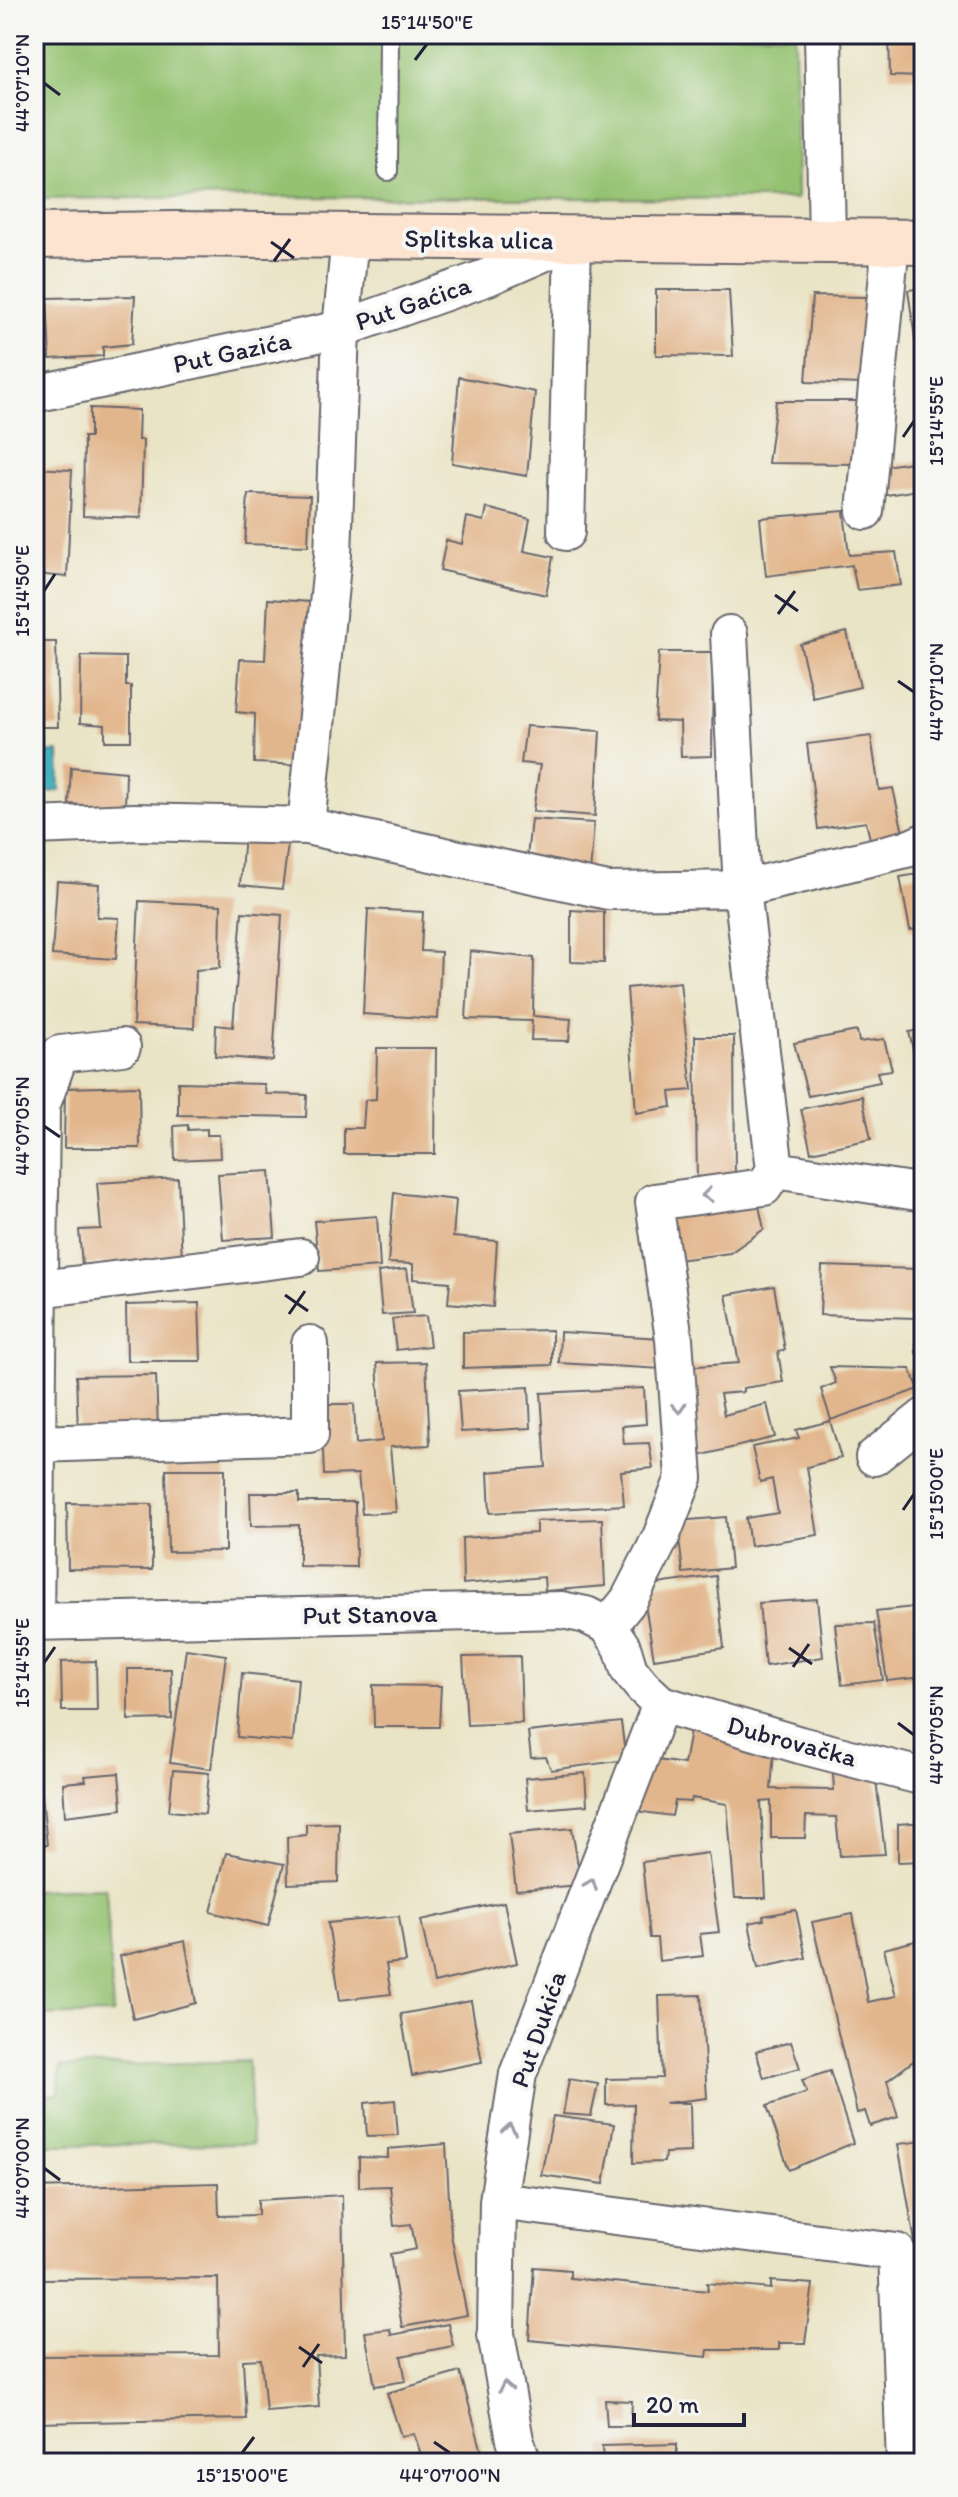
<svg xmlns="http://www.w3.org/2000/svg" width="958" height="2497" font-family="Itim,sans-serif">
<rect width="100%" height="100%" fill="#f6f6f2"/>
<filter id="ink" filterUnits="userSpaceOnUse"><feTurbulence type="fractalNoise" baseFrequency=".0125" numOctaves="2"/><feDisplacementMap in="SourceGraphic" scale="16" xChannelSelector="R" yChannelSelector="G"/><feConvolveMatrix kernelMatrix="1 2 1 2 8 2 1 2 1" color-interpolation-filters="sRGB"/></filter>
<filter id="wash" filterUnits="userSpaceOnUse"><feTurbulence type="fractalNoise" baseFrequency=".006" numOctaves="4" result="noise"/><feDisplacementMap in="SourceGraphic" scale="32" xChannelSelector="R" yChannelSelector="G"/><feGaussianBlur stdDeviation="1.8" result="paint"/><feColorMatrix in="noise" values="0 0 0 0 0 0 0 0 0 0 0 0 0 0 0 0 0 1.4 0 .05"/><feComposite in="paint" operator="in"/></filter>
<g filter="url(#wash)">
<rect width="100%" height="100%" fill="#eae4c6"/>
<path fill="#94c271" stroke="#5b7256" stroke-width="2" d="M34,34H795L797,199L267,197L34,199Z
M106,1888L113,2014L34,2016V1890Z
M248,2061L252,2144L34,2145V2095L59,2094L60,2067Z"/>
<path fill="#44b3bd" stroke="#336a7c" stroke-width="2" d="M59,752L60,791L40,792L39,753Z"/>
<g id="blocks">
<path fill="#e2b68c" d="M889,34H924V77L890,76Z
M924,288V365L919,366L908,290Z
M656,290H729L733,356L656,355Z
M135,296L132,344L103,347V356L50,359L47,298Z
M812,296L867,297L862,384L806,382Z
M459,377L535,392L527,476L452,463Z
M776,401H862L858,464L768,463Z
M90,408L139,410L138,440H143L141,518L83,516L84,437H90Z
M924,460V489L880,496L879,467Z
M34,468L72,470L67,577L34,574Z
M248,494L310,496L308,546L245,544Z
M487,508L530,519L524,551L553,557L546,595L440,570L446,540L462,544L467,517L484,521Z
M844,511L849,555L896,552L901,585L857,590L852,565L766,576L760,518Z
M268,599L310,602L306,634L314,635L306,765L254,763L255,714L236,712L240,659L265,660Z
M847,632L860,687L813,698L800,644Z
M34,642H56L58,727H34Z
M659,652H713L712,756L681,757L680,722L655,721Z
M81,656L126,657V686H131V741H105V725L80,723Z
M526,726L600,731L595,816L533,811L540,765L521,763Z
M871,736L879,790L893,788L903,833L871,843L866,822L818,829L807,744Z
M71,767L126,772L125,808L69,804Z
M531,819L594,823L590,874L526,868Z
M244,834L289,837L282,889L240,885Z
M924,873V928L910,930L900,877Z
M57,881L99,884L97,917L119,918L116,959L52,955Z
M139,901L221,905L220,968L196,970L194,1028L133,1025Z
M368,909L423,912L421,951L441,952L438,1019L363,1014Z
M571,910L604,912V963L571,962Z
M242,912L282,915L273,1061L215,1056L216,1025L233,1027Z
M470,951L534,958L533,1016L571,1019L569,1041L531,1040L532,1021L466,1019Z
M680,982L692,1090L670,1092L672,1107L636,1113L627,988Z
M924,1029V1092H923L909,1032Z
M857,1031L859,1042L884,1039L892,1070L877,1072L880,1082L808,1096L794,1043Z
M695,1036H734L735,1182L697,1183Z
M377,1048H436L435,1154H344V1128H363L365,1100L376,1099Z
M178,1082L264,1084L266,1094L307,1095L306,1117L178,1115Z
M139,1086L140,1148H64L65,1088Z
M862,1096L871,1139L811,1152L801,1109Z
M188,1125V1130L207,1129V1135H219L220,1158L175,1160L174,1126Z
M270,1171L275,1237L223,1240L218,1174Z
M178,1178L182,1259L82,1265L79,1230L101,1229L97,1183Z
M394,1193L456,1200L453,1237L497,1241L493,1307L448,1303L450,1282L413,1279V1264L388,1263Z
M759,1206L764,1229L730,1253L663,1262L657,1217Z
M377,1216L380,1267L319,1271L314,1221Z
M822,1266L917,1269L915,1318L820,1315Z
M407,1269L413,1313L382,1315L378,1272Z
M774,1286L785,1350L778,1352L783,1382L743,1388V1392L720,1394L724,1415L767,1404L775,1437L695,1457L684,1367L739,1363L726,1295Z
M199,1303L201,1361H127L126,1305Z
M426,1316L430,1346L396,1350L392,1319Z
M915,1318H924V1354L916,1353Z
M552,1330V1365L463,1368V1332Z
M560,1332L662,1338V1369L559,1363Z
M426,1362L430,1445L390,1447L396,1512L362,1514L358,1474L324,1475L321,1404H354L356,1444L382,1441L377,1363Z
M830,1367L910,1369L919,1389L831,1420L821,1389L836,1383Z
M156,1375L158,1428L78,1430L76,1376Z
M529,1387L531,1428L461,1432L458,1391Z
M644,1388L646,1424L622,1426L624,1444L649,1443L653,1468L621,1471L624,1505L490,1513L488,1472L546,1467L541,1393Z
M830,1421L841,1458L807,1467L818,1535L750,1546L746,1518L778,1513L772,1479L760,1482L752,1447L799,1438L796,1430Z
M166,1469H225V1551L168,1552Z
M250,1493H299V1502H355L356,1567L299,1566V1525L251,1526Z
M67,1503L152,1504V1570L68,1569Z
M726,1517L731,1568L683,1573L677,1521Z
M602,1519L605,1586L545,1591L544,1577L463,1584L462,1538L536,1533V1521Z
M716,1576L724,1648L654,1659L642,1586Z
M817,1599L823,1657L765,1666L759,1603Z
M924,1606V1677L887,1681L876,1611Z
M874,1623L883,1680L842,1685L835,1624Z
M186,1649L226,1655L211,1769L170,1763Z
M520,1656L522,1723L467,1725L463,1657Z
M96,1661L97,1711H62L61,1662Z
M128,1669H171L172,1719L128,1720Z
M242,1673L298,1679L293,1742L237,1737Z
M373,1685L441,1686L439,1727H374Z
M621,1722L626,1760L551,1770L546,1757L531,1758L528,1732Z
M691,1726L774,1751L771,1789L834,1790L833,1774L875,1772L885,1854L840,1856L836,1817L806,1816L805,1838H771V1801L761,1802L766,1898H735L727,1804L692,1798L691,1802L675,1801L672,1816L635,1811L644,1758L684,1764Z
M173,1770L209,1773L205,1814L169,1811Z
M119,1773L122,1809L65,1816L63,1783L86,1781L85,1776Z
M585,1773L587,1805L528,1810L525,1778Z
M41,1787L47,1845H34V1788Z
M924,1822V1861L898,1862V1824Z
M339,1823L338,1882L288,1884L287,1837L306,1835V1824Z
M572,1828L581,1885L516,1890L509,1834Z
M226,1853L284,1864L268,1926L211,1912Z
M708,1853L719,1932L700,1934L703,1956L659,1961L657,1938H650L642,1862Z
M504,1902L517,1963L434,1983L421,1920Z
M796,1910L806,1958L758,1968L749,1923L764,1920L763,1916Z
M853,1914L868,2002L896,1996L884,1949L919,1940L924,1960V2053L887,2081L898,2117L870,2126L865,2111L857,2113L812,1922Z
M399,1916L406,1962L386,1964L391,1994L340,2000L328,1923Z
M185,1941L196,2003L133,2019L120,1956Z
M701,1995L707,2098L665,2103H690L691,2152L665,2153L664,2162L633,2163L634,2104L606,2105V2079L662,2078L659,1996Z
M471,2001L482,2062L412,2076L401,2014Z
M791,2042L800,2068L764,2078L756,2051Z
M830,2071L853,2143L789,2170L767,2106L807,2092L802,2080Z
M569,2079L598,2084L591,2116L563,2114Z
M395,2100L398,2135L367,2136L365,2103Z
M553,2116L614,2124L604,2184L541,2175Z
M924,2141V2252L917,2253L898,2144Z
M446,2144L451,2235L467,2315L402,2327L390,2254L416,2249L411,2224L394,2226L390,2186L359,2187V2157L388,2158V2149Z
M218,2183L219,2216L258,2215V2200L342,2195L345,2355L316,2356L319,2407L266,2411L261,2359L243,2360L246,2419L34,2423V2356L219,2355L218,2278L34,2279V2188Z
M534,2267L570,2270V2278L708,2291L707,2283L771,2289V2281L813,2284L805,2343H779V2350H708L707,2357L529,2340Z
M917,2270H924V2303H917Z
M917,2320H924V2424H914Z
M448,2324L453,2346L401,2356L406,2381L375,2386L365,2332L390,2329L391,2335Z
M460,2372L485,2463H424L414,2434L401,2436L387,2393Z
M605,2400L632,2401L631,2426H607Z
M677,2444V2463H603L602,2446Z"/>
</g>
</g>
<g filter="url(#ink)">
<use href="#blocks" fill-opacity="0" stroke="#68666c" stroke-width="2"/>
<g fill="none" stroke-linecap="round" stroke-linejoin="round">
<defs>
<path id="lane" d="M388,171L389,34"/>
<path id="street" d="M823,34L827,241
M34,394L341,329L350,237
M865,511L891,242
M566,532L573,240L488,277L341,329L333,555L306,826L608,891L742,889L775,1170L764,1187L654,1202L674,1339L684,1478L661,1537L629,1600L608,1626
M729,634L742,889L910,848L924,842
M34,826L135,822L306,826
M775,1170L924,1193
M39,1289L301,1257
M37,1444L310,1435V1344
M874,1457L924,1417
M34,1622L562,1610L586,1615L608,1626L622,1647L629,1670L642,1686L661,1704L800,1745L924,1777
M35,1622L41,1107L60,1054L122,1047
M498,2201L897,2252L905,2463
M523,2463L515,2440L496,2334L498,2201L518,2074L661,1704"/>
<path id="secondary" d="M34,236L175,234L924,242"/>
</defs>
<use href="#lane" stroke="#68666c" stroke-width="22"/>
<use href="#street" stroke="#68666c" stroke-width="40"/>
<use href="#secondary" stroke="#68666c" stroke-width="48"/>
<use href="#lane" stroke="#fff" stroke-width="18"/>
<use href="#street" stroke="#fff" stroke-width="36"/>
<use href="#secondary" stroke="#fde4d1" stroke-width="44"/>
</g>
<defs><path id="oneway-chevron" d="M-2-3.5L2.5 0L-2 3.5" fill="none" stroke-width="1.6" stroke-linecap="round" stroke-linejoin="round" transform="scale(2)"/></defs>
<g stroke="#9c9ca7">
<use href="#oneway-chevron" transform="translate(707 1195) rotate(172)"/>
<use href="#oneway-chevron" transform="translate(679 1408) rotate(86)"/>
<use href="#oneway-chevron" transform="translate(591 1884) rotate(-69)"/>
<use href="#oneway-chevron" transform="translate(509 2129) rotate(-81)"/>
<use href="#oneway-chevron" transform="translate(505 2387) rotate(-100)"/>
</g>
</g>
<path fill="none" stroke="#22223b" stroke-width="3" d="M415,60L427,44M44,83L60,95M271,242L294,258M274,261L290,239M903,437L914,421M44,591L55,574M775,595L798,611M778,614L795,591M898,681L914,692M44,1126L60,1137M285,1295L308,1311M289,1314L305,1291M903,1510L914,1494M789,1648L812,1664M44,1663L55,1647M793,1667L809,1644M898,1723L914,1735M44,2168L60,2180M299,2347L322,2363M303,2367L319,2344M434,2442L450,2453M242,2453L254,2437"/>
<g text-anchor="middle" stroke-width="8" stroke-linejoin="round" paint-order="stroke">
<g font-size="26" fill="#22223b" stroke="#f6f6f2">
<text transform="translate(479 239) rotate(1)" y="9">Splitska ulica</text>
<text transform="translate(413 303) rotate(-19)" y="9">Put Gaćica</text>
<text transform="translate(232 352) rotate(-12)" y="9">Put Gazića</text>
<text transform="translate(370 1614) rotate(-1)" y="9">Put Stanova</text>
<text transform="translate(792 1741) rotate(15)" y="9">Dubrovačka</text>
<text transform="translate(538 2029) rotate(-71)" y="9">Put Dukića</text>
</g>
</g>
<rect width="958" height="2497" fill="none" stroke="#f6f6f2" stroke-width="88"/>
<path d="M634 2413v12h110v-12" fill="none" stroke="#22223b" stroke-width="4"/>
<text x="646" y="2413" font-size="24" fill="#22223b" stroke="#f6f6f2" stroke-width="6" paint-order="stroke">20 m</text>
<rect x="44" y="44" width="870" height="2409" fill="none" stroke="#22223b" stroke-width="3"/>
<g font-size="20" text-anchor="middle" fill="#22223b">
<text x="427" y="29">15°14'50"E</text>
<text transform="translate(22 83) rotate(-90)" y="7">44°07'10"N</text>
<text transform="translate(936 421) rotate(-90)" y="7">15°14'55"E</text>
<text transform="translate(22 591) rotate(-90)" y="7">15°14'50"E</text>
<text transform="translate(936 692) rotate(-90)" y="7">44°07'10"N</text>
<text transform="translate(22 1126) rotate(-90)" y="7">44°07'05"N</text>
<text transform="translate(936 1494) rotate(-90)" y="7">15°15'00"E</text>
<text transform="translate(22 1663) rotate(-90)" y="7">15°14'55"E</text>
<text transform="translate(936 1735) rotate(-90)" y="7">44°07'05"N</text>
<text transform="translate(22 2168) rotate(-90)" y="7">44°07'00"N</text>
<text x="242" y="2482">15°15'00"E</text>
<text x="450" y="2482">44°07'00"N</text>
</g>
</svg>
